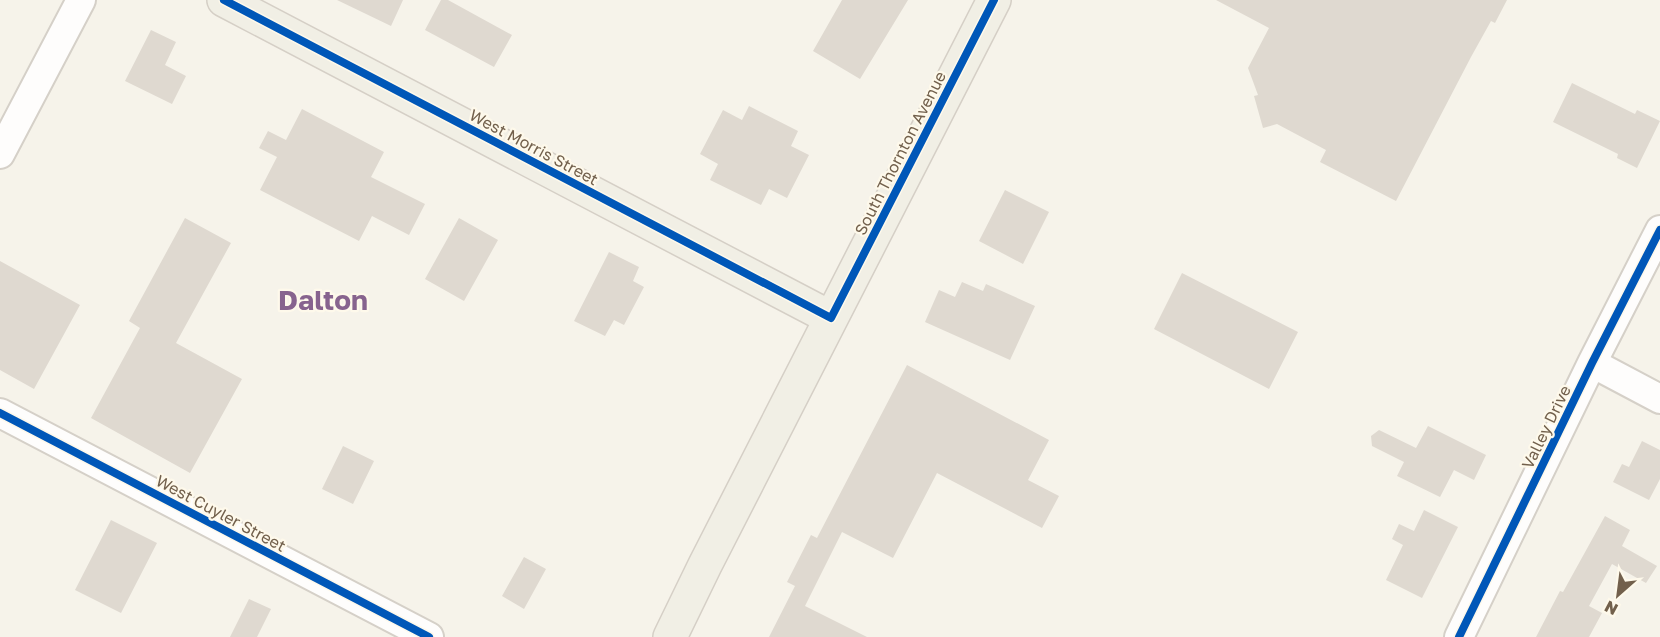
<svg xmlns="http://www.w3.org/2000/svg" width="1660" height="637" font-family="'Golos Text',sans-serif">
<rect width="100%" height="100%" fill="#f6f3ea"/>
<path fill="#dfd9d0" d="M337,0H403L391,26Z
M441,0H448L512,35L494,67L425,30Z
M842,0H908L860,79L813,51Z
M1216,0H1507L1495,23L1491,21L1471,57L1396,201L1320,162L1326,150L1277,124L1263,128L1254,96L1258,95L1248,68L1269,28Z
M151,30L176,42L165,65L186,76L172,104L125,81Z
M1572,83L1635,114L1637,110L1660,121L1637,168L1617,158L1618,154L1553,122Z
M749,106L798,131L791,146L809,155L787,198L769,189L761,205L710,180L718,164L700,154L723,110L742,120Z
M302,109L384,152L371,177L425,204L409,235L372,216L359,241L260,190L277,157L259,148L268,131L286,140Z
M1005,190L1049,212L1023,264L979,241Z
M185,218L231,243L176,343L242,379L190,473L91,418L140,328L129,321Z
M459,218L498,240L464,301L425,279Z
M609,252L639,267L633,281L644,287L624,325L614,320L605,336L574,321Z
M0,261L80,305L34,389L0,370Z
M1182,273L1298,332L1269,389L1154,329Z
M962,282L983,291L986,284L1035,306L1010,360L925,322L939,290L955,297Z
M907,365L1049,440L1028,480L1059,496L1042,528L937,473L893,558L842,532L805,606L867,637H769L795,586L787,582L811,535L817,538Z
M1428,426L1486,455L1474,480L1454,470L1440,497L1397,476L1404,462L1372,446L1371,436L1379,430L1416,448Z
M1642,441L1660,450V479L1649,500L1613,482L1622,464L1629,467Z
M343,446L374,461L353,504L322,489Z
M1424,510L1458,527L1422,598L1386,580L1403,545L1392,539L1399,524L1414,531Z
M1605,516L1630,530L1622,546L1657,566L1646,583L1612,564L1589,606L1602,613L1589,637H1536L1560,591L1563,592Z
M111,520L157,543L121,613L75,590Z
M524,557L546,569L524,609L502,596Z
M249,599L271,609L257,637H230Z"/>
<g fill="none" stroke-linecap="round" stroke-linejoin="round">
<defs>
<path id="minor" d="M0,154L81,0
M1592,363L1660,399
M0,413L429,637
M1459,637L1592,363L1660,230"/>
<path id="major" d="M224,0L831,318
M670,637L705,565L994,0"/>
</defs>
<use href="#minor" stroke="#d5d0c8" stroke-width="32"/>
<use href="#major" stroke="#d5cfc6" stroke-width="36"/>
<use href="#minor" stroke="#fefdfc" stroke-width="28"/>
<use href="#major" stroke="#f1efe5" stroke-width="33"/>
<defs>
<path id="cycleway" d="M224,0L831,318L994,0
M0,413L429,637
M1459,637L1592,363L1660,230"/>
</defs>
<use href="#cycleway" stroke="#fef9eb" stroke-width="11"/>
<use href="#cycleway" stroke="#0057b8" stroke-width="8"/>
</g>
<g text-anchor="middle" stroke-width="4.5" stroke-linejoin="round" paint-order="stroke">
<g font-size="16" fill="#72604c" stroke="#fef9eb">
<text transform="translate(534 147) rotate(28)" y="6">West Morris Street</text>
<text transform="translate(900 153) rotate(-63)" y="6">South Thornton Avenue</text>
<text transform="translate(1546 427) rotate(-64)" y="6">Valley Drive</text>
<text transform="translate(221 513) rotate(28)" y="6">West Cuyler Street</text>
</g>
<g font-size="28" font-weight="bold" fill="#87638e" stroke="#fef9eb">
<text x="323" y="310">Dalton</text>
</g>
</g>
<g transform="translate(1618 595) rotate(208)" stroke="#fef9eb" stroke-width="4.5" paint-order="stroke">
<path d="M0-4.5L10 22L0 15L-10 22Z" fill="#72604c"/>
<text y="-9" font-size="16" font-weight="bold" text-anchor="middle" fill="#72604c">N</text>
</g>
</svg>
